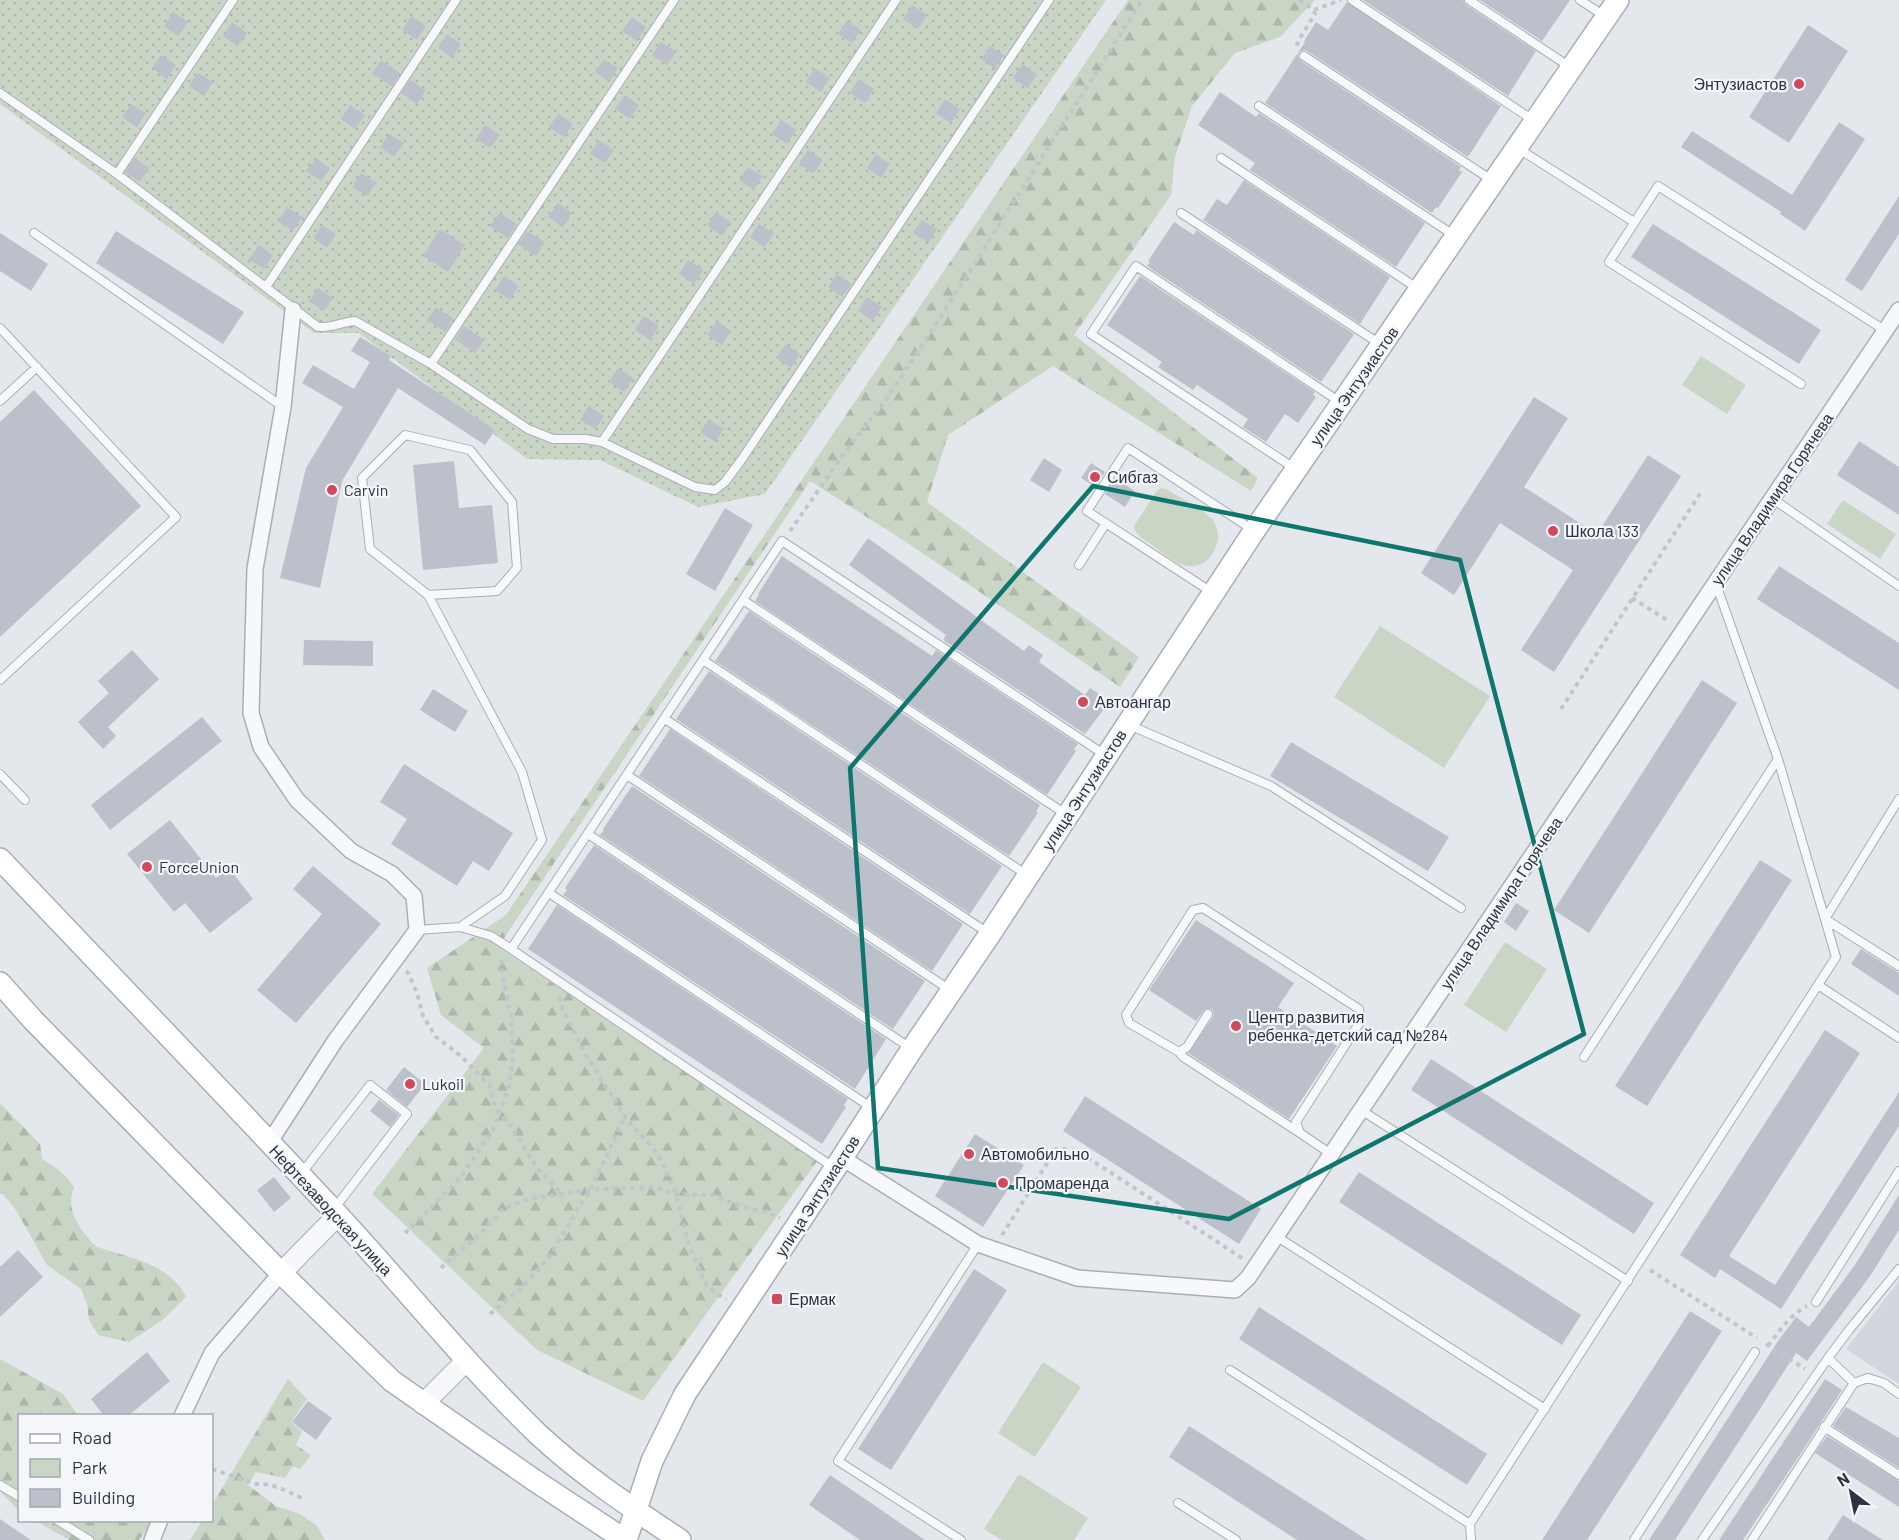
<svg xmlns="http://www.w3.org/2000/svg" width="1899" height="1540" font-family="Barlow,sans-serif">
<defs>
<pattern id="forest-firs" width="22" height="20" patternUnits="userSpaceOnUse" patternTransform="scale(1.5)"><rect width="22" height="20" fill="#c9d6c5"/><path d="M5 1l3.5 6h-7zM16 11l3.5 6h-7z" fill="#adb8ab"/></pattern>
<pattern id="garden-dots" width="8" height="8" patternUnits="userSpaceOnUse" patternTransform="scale(1.5)"><rect width="8" height="8" fill="#c9d6c5"/><path d="M2 2h.1M6 6h.1" fill="none" stroke="#adb8ab" stroke-width="1.8" stroke-linecap="round"/></pattern>
</defs>
<rect width="100%" height="100%" fill="#e4e7ec"/>
<path fill="#d2d6de" d="M1899,1281V1384L1846,1349Z"/>
<path fill="#c9d6c5" d="M1701,356L1746,385L1727,414L1682,385Z
M1161,488L1166,489C1180,498 1198,506 1210,517C1229,535 1211,574 1183,565C1173,562 1161,551 1152,545C1144,539 1135,536 1134,526L1156,492Z
M1843,500L1896,534L1880,559L1827,524Z
M1380,626L1490,696L1444,768L1334,697Z
M1505,942L1547,969L1506,1032L1464,1005Z
M1043,1362L1081,1387L1035,1457L998,1433Z
M1019,1474L1088,1518L1074,1540H1002L984,1529Z"/>
<path fill="url(#forest-firs)" d="M1128,0H1315L1280,37L1235,53L1192,106L1175,157L1171,195L1074,335L1258,478L1251,491L1053,366L948,435L927,502L1139,657L1120,687L906,542L810,481L498,947L818,1160L643,1401L537,1350L372,1194L484,1048L441,1015L427,968L506,915Z
M0,1103L40,1144L42,1159C55,1166 66,1175 74,1187C73,1191 71,1197 71,1201C70,1217 86,1237 97,1247C128,1257 171,1264 186,1297L164,1319L129,1342L98,1335L89,1320L87,1304L81,1289L47,1265L16,1210L3,1194H0Z
M0,1359L63,1394L78,1415L20,1416L19,1511L0,1491Z
M288,1379L307,1399L291,1422L302,1431L296,1445L311,1455L300,1469L293,1466L285,1478L256,1472L248,1485L276,1506L300,1514L317,1526L325,1540H190L202,1521L212,1520V1505Z
M36,1521H150L148,1528L139,1540H69Z"/>
<path fill="url(#garden-dots)" d="M0,0H1106L765,494L698,507L600,460L527,459L359,333H314L0,104Z"/>
<path fill="#bbc0ca" d="M1363,0H1463L1466,5L1536,51L1508,96Z
M1480,0H1570L1542,41Z
M1347,2L1501,106L1468,157L1307,51L1304,50L1299,52L1298,56L1301,61L1461,167L1459,170L1462,172L1438,208L1436,207L1432,213L1265,103L1305,42L1304,41L1316,22L1328,30Z
M912,5L927,15L918,29L903,19Z
M173,12L188,22L178,36L164,26Z
M411,16L426,26L417,40L402,30Z
M632,17L646,27L637,41L622,31Z
M847,20L861,30L852,43L838,34Z
M232,22L247,33L238,46L223,36Z
M1808,25L1848,51L1789,143L1749,117Z
M447,34L461,44L452,58L438,48Z
M661,42L676,52L667,65L652,55Z
M990,46L1004,55L995,69L981,59Z
M161,55L176,65L167,79L152,68Z
M604,59L618,68L609,82L595,72Z
M381,60L400,73L392,87L372,73Z
M1022,64L1037,74L1028,88L1013,78Z
M815,68L830,78L821,92L806,82Z
M198,73L213,82L204,96L189,86Z
M859,79L874,89L865,103L850,93Z
M410,80L426,90L417,104L401,93Z
M1220,92L1256,117L1259,113L1425,223L1396,267L1250,170L1255,163L1198,125Z
M625,95L639,105L630,119L615,109Z
M945,99L960,109L951,123L936,113Z
M131,104L146,113L137,127L122,117Z
M350,105L365,115L355,129L341,119Z
M558,114L573,124L564,137L549,127Z
M781,120L796,130L787,144L772,134Z
M1839,122L1865,139L1805,231L1780,214L1781,212L1681,147L1692,131L1792,195Z
M485,125L500,135L490,148L476,139Z
M389,134L404,143L394,157L380,147Z
M599,140L614,150L605,163L590,154Z
M808,150L823,160L813,174L799,164Z
M876,154L890,164L881,178L867,168Z
M135,158L149,168L140,182L125,172Z
M316,158L330,168L321,181L306,171Z
M748,167L763,176L754,190L739,180Z
M361,173L376,183L367,196L352,187Z
M1244,180L1390,277L1360,324L1203,220L1217,199L1227,205Z
M1899,196V234L1862,291L1845,280Z
M558,203L572,213L563,227L548,217Z
M287,207L302,217L293,231L278,221Z
M716,212L731,222L722,236L707,226Z
M500,213L517,224L508,238L490,226Z
M922,220L937,229L928,243L913,233Z
M1174,222L1194,235L1196,230L1354,334L1321,382L1147,266L1150,262L1148,261Z
M759,224L774,233L764,247L750,237Z
M1653,224L1821,330L1799,364L1631,257Z
M322,225L336,234L327,248L313,238Z
M440,229L465,245L448,272L423,256Z
M116,231L244,312L223,344L96,263Z
M527,231L545,242L536,256L518,244Z
M0,233L48,264L31,291L0,271Z
M259,245L273,255L264,269L249,259Z
M688,260L703,270L694,284L679,274Z
M837,274L852,284L842,297L828,287Z
M504,276L519,286L510,300L495,290Z
M1140,276L1315,392L1313,395L1316,397L1298,423L1285,414L1266,442L1243,427L1248,419L1197,385L1193,390L1158,367L1162,362L1107,325Z
M318,288L333,298L324,311L309,301Z
M867,297L882,307L873,321L858,311Z
M436,307L454,319L445,332L427,320Z
M644,316L659,326L650,340L635,330Z
M717,321L731,331L722,345L707,335Z
M464,326L484,340L475,353L455,339Z
M360,337L391,356L389,360L495,430L485,445L398,388L342,481L320,588L280,578L306,468L343,407L302,383L313,365L354,389L370,362L351,351Z
M786,344L800,354L791,368L776,358Z
M618,368L633,378L624,392L609,382Z
M34,390L141,506L0,637V422Z
M1534,397L1568,418L1524,487L1597,534L1648,455L1681,476L1554,672L1521,650L1573,570L1500,523L1454,595L1421,573Z
M589,406L604,416L595,429L580,420Z
M709,419L724,429L715,442L700,432Z
M1859,441L1899,467V515L1837,475Z
M1044,458L1062,470L1049,492L1030,480Z
M454,461L459,508L492,505L498,563L423,570L413,465Z
M1091,463L1105,472L1095,487L1081,478Z
M1115,478L1135,491L1125,507L1105,494Z
M725,508L753,525L715,591L686,574Z
M868,538L1024,651L1029,645L1043,655L1039,662L1085,695L1090,688L1105,698L1100,706L1104,709L1085,734L943,640L946,635L849,565Z
M782,556L932,656L936,650L1078,744L1074,749L1076,751L1047,795L755,601L759,595L758,594Z
M1779,566L1899,643V690L1757,599Z
M749,611L1040,805L1036,812L1038,813L1009,856L715,661Z
M304,640L373,641V666L303,665Z
M132,650L159,679L108,727L116,736L103,749L78,722L109,693L98,681Z
M709,671L1002,866L970,914L676,719Z
M1702,680L1737,703L1589,933L1554,910Z
M433,689L468,711L455,732L420,710Z
M202,717L222,741L110,830L91,805Z
M670,729L963,924L932,971L639,776Z
M1291,742L1449,837L1428,871L1270,776Z
M404,764L513,833L489,871L473,861L457,886L391,844L407,819L380,802Z
M632,786L925,981L893,1029L600,835L604,830L603,829Z
M170,820L216,878L229,868L253,899L210,933L185,903L174,912L127,854Z
M594,845L886,1039L855,1089L563,895L567,890L565,888Z
M1760,860L1792,880L1647,1106L1615,1086Z
M313,866L381,924L296,1023L257,990L322,914L293,889Z
M1516,903L1529,911L1516,931L1504,922Z
M557,905L848,1099L844,1105L846,1107L822,1144L528,949Z
M1196,920L1294,983L1278,1007L1337,1046L1289,1119L1188,1053L1213,1017L1214,1014L1212,1009H1205L1196,1021L1149,990Z
M1861,949L1899,973V996L1851,964Z
M1825,1030L1860,1053L1729,1256L1775,1285L1899,1092V1126L1781,1309L1720,1269L1715,1278L1680,1255Z
M1431,1059L1654,1203L1634,1234L1411,1090Z
M404,1067L425,1084L407,1107L386,1090Z
M1085,1096L1261,1209L1239,1244L1063,1131Z
M379,1100L399,1115L390,1127L370,1111Z
M975,1134L1024,1165L983,1227L935,1196Z
M1359,1172L1581,1315L1562,1345L1339,1202Z
M274,1177L291,1198L274,1212L257,1190Z
M1899,1195V1230L1870,1276L1807,1361L1796,1353L1675,1540H1649L1778,1341L1796,1317L1809,1327L1855,1265Z
M18,1250L43,1277L0,1317V1267Z
M974,1269L1007,1290L891,1470L858,1449Z
M1259,1307L1487,1454L1467,1485L1239,1339Z
M1690,1311L1722,1331L1587,1540H1542Z
M147,1352L170,1381L128,1416H104L91,1399Z
M1825,1379L1842,1390L1805,1447L1743,1540H1719Z
M308,1401L332,1418L316,1440L292,1422Z
M1846,1407L1899,1438V1468L1833,1426Z
M1189,1426L1367,1540H1297L1169,1457Z
M1827,1436L1899,1481V1507L1815,1453Z
M830,1475L925,1540H860L809,1505Z
M1843,1515L1883,1540H1827Z
M0,1519L31,1540H0Z"/>
<g fill="none" stroke-linecap="round" stroke-linejoin="round">
<defs>
<path id="service" d="M1352,0L1533,120
M1469,0L1570,67
M1580,0L1606,17
M1304,56L1493,181
M0,93L117,174L318,327C331,328 342,322 355,321L431,364L528,429L553,439H585L602,442L695,487L715,490L725,482L742,459L1049,0
M1259,106L1455,236
M1519,149L1634,222
M1221,158L1417,288
M117,174L233,0
M1181,213L1380,344
M34,233L283,407
M266,287L456,0
M0,328L176,517L0,680
M431,364L674,0
M1801,384L1609,262L1658,186L1886,331
M0,401L37,367
M602,442L896,0
M1294,468L1091,334L1136,266L1340,402
M1773,499L1899,586
M1079,565L1106,523
M1213,593L1087,511L1128,448L1253,530
M743,600L1067,815
M703,660L1027,875
M665,719L988,933
M1129,725L1271,786L1461,908
M0,774L25,800
M627,775L950,990
M1899,799L1825,919L1899,966
M588,834L912,1049
M549,893L872,1108
M460,927L491,936L511,949
M417,930L460,927L505,896L542,840L522,772L428,595L370,549L362,478L405,435L470,450L512,502L517,568L497,591L428,595
M1818,985L1899,1038
M1208,1014L1187,1047L1179,1052L1129,1023L1126,1015L1193,910L1203,908L1359,1009L1360,1022L1296,1122L1300,1133L1331,1154
M1179,1052L1183,1057L1300,1133
M1584,1057L1778,759L1716,584
M1361,1110L1628,1281
M833,1167L511,949L782,541L1105,755
M301,1174L370,1085L407,1114L334,1209
M1276,1236L1545,1409
M1816,1302L1899,1171
M1828,1358L1854,1383
M1230,1370L1470,1524
M1824,1427L1899,1475
M0,1485L20,1497
M1178,1503L1236,1540
M57,1520L89,1540
M961,1540L838,1461L978,1244
M1471,1540L1470,1524L1836,957L1778,759
M1634,1540L1755,1352
M1702,1540L1828,1358L1849,1330L1899,1269
M1752,1540L1854,1383L1868,1378L1884,1383L1899,1394"/>
<path id="minor" d="M269,1143L335,1041L417,930L414,896L392,874L351,851L297,800L261,747L251,713L255,569L283,407L293,310
M842,1158L978,1244L1077,1278L1235,1290L1248,1278L1899,310
M182,1416L212,1353L281,1273
M152,1540L160,1520"/>
<path id="tertiary" d="M281,1273L338,1215
M423,1404L466,1361"/>
<path id="secondary" d="M0,859C111,976 224,1093 334,1211C403,1285 466,1365 540,1436C582,1475 632,1508 680,1540
M0,983L33,1020L281,1273L392,1381L534,1480L625,1540
M626,1540L652,1461L685,1394L842,1158L912,1049L990,934L1254,531L1618,0"/>
</defs>
<use href="#service" stroke="#a9aeb7" stroke-width="10"/>
<use href="#minor" stroke="#a9aeb7" stroke-width="18"/>
<use href="#tertiary" stroke="#a9aeb7" stroke-width="22"/>
<use href="#secondary" stroke="#a9aeb7" stroke-width="24"/>
<path stroke="#c2c5cb" stroke-width="4" stroke-dasharray="4.5 4.5" stroke-linecap="butt" d="M1299,0L1314,10L1341,0
M1297,46L1298,41L1315,14L1314,10
M790,531L845,452L885,401L931,332L1142,0
M1632,598L1670,622
M1561,709L1701,492
M406,971L408,973L417,993L423,1016L436,1037L461,1056L490,1086L493,1101L499,1112L513,1129L537,1168L561,1193
M559,997L560,1003L583,1050L625,1117L657,1153L676,1194L689,1245L706,1285L726,1300
M405,1233L460,1178L493,1130L509,1086L513,1058L511,1015L500,965L505,958
M1002,1235L1056,1149H1070L1082,1154L1242,1258
M441,1268L479,1235L504,1208L529,1199L562,1194L590,1190L654,1187L676,1194L713,1195L734,1204L764,1212L780,1218
M1650,1270L1757,1338
M490,1314L521,1288L549,1258L577,1210L590,1190L625,1117
M1766,1344L1805,1369
M1768,1346C1780,1330 1790,1315 1807,1306
M212,1469L256,1484C273,1483 290,1492 305,1500"/>
<use href="#service" stroke="#f7f8fa" stroke-width="8"/>
<use href="#minor" stroke="#f7f8fa" stroke-width="15"/>
<use href="#tertiary" stroke="#f7f8fa" stroke-width="20"/>
<use href="#secondary" stroke="#fff" stroke-width="21"/>
</g>
<path fill="none" stroke="#0f766e" stroke-width="4.5" stroke-linejoin="round" d="M1093,486L1460,560L1584,1034L1229,1219L878,1168L850,768Z"/>
<g fill="#d1495b" stroke="#f4f6f9" stroke-width="2">
<circle cx="1799" cy="84" r="6"/>
<circle cx="1095" cy="477" r="6"/>
<circle cx="332" cy="490" r="6"/>
<circle cx="1553" cy="531" r="6"/>
<circle cx="1083" cy="702" r="6"/>
<circle cx="147" cy="867" r="6"/>
<circle cx="1236" cy="1026" r="6"/>
<circle cx="410" cy="1084" r="6"/>
<circle cx="969" cy="1154" r="6"/>
<circle cx="1003" cy="1183" r="6"/>
<rect x="771" y="1293" width="12" height="12" rx="3"/>
</g>
<g text-anchor="middle" stroke-width="4.5" stroke-linejoin="round" paint-order="stroke">
<g font-size="16" fill="#2b3445" stroke="#f4f6f9" text-anchor="start">
<text x="1787" y="90" text-anchor="end">Энтузиастов</text>
<text x="1107" y="483">Сибгаз</text>
<text x="344" y="496">Carvin</text>
<text x="1565" y="537">Школа 133</text>
<text x="1095" y="708">Автоангар</text>
<text x="159" y="873">ForceUnion</text>
<text x="1248" y="1023">Центр развития<tspan x="1248" dy="18">ребенка-детский сад №284</tspan></text>
<text x="422" y="1090">Lukoil</text>
<text x="981" y="1160">Автомобильно</text>
<text x="1015" y="1189">Промаренда</text>
<text x="789" y="1305">Ермак</text>
</g>
<g font-size="16" fill="#2b3445" stroke="#f4f6f9">
<text transform="translate(1354 386) rotate(-55)" y="6">улица Энтузиастов</text>
<text transform="translate(1772 499) rotate(-56)" y="6">улица Владимира Горячева</text>
<text transform="translate(1084 790) rotate(-57)" y="6">улица Энтузиастов</text>
<text transform="translate(1501 903) rotate(-56)" y="6">улица Владимира Горячева</text>
<text transform="translate(817 1196) rotate(-57)" y="6">улица Энтузиастов</text>
<text transform="translate(331 1210) rotate(47)" y="6">Нефтезаводская улица</text>
</g>
</g>
<rect x="18" y="1414" width="195" height="108" fill="#f4f6f9" stroke="#a4a8b1" stroke-width="1.5"/>
<rect x="30" y="1434" width="30" height="9" fill="#ffffff" stroke="#a4a8b1" stroke-width="1.5"/>
<text x="72" y="1444" font-size="18" fill="#2b3445">Road</text>
<rect x="30" y="1459" width="30" height="18" fill="#c9d6c5" stroke="#a4a8b1" stroke-width="1.5"/>
<text x="72" y="1474" font-size="18" fill="#2b3445">Park</text>
<rect x="30" y="1489" width="30" height="18" fill="#bbc0ca" stroke="#a4a8b1" stroke-width="1.5"/>
<text x="72" y="1504" font-size="18" fill="#2b3445">Building</text>
<g transform="translate(1851 1492) rotate(328)" stroke="#f4f6f9" stroke-width="4.5" paint-order="stroke">
<path d="M0-4.5L10 22L0 15L-10 22Z" fill="#2b3445"/>
<text y="-9" font-size="16" font-weight="bold" text-anchor="middle" fill="#2b3445">N</text>
</g>
</svg>
